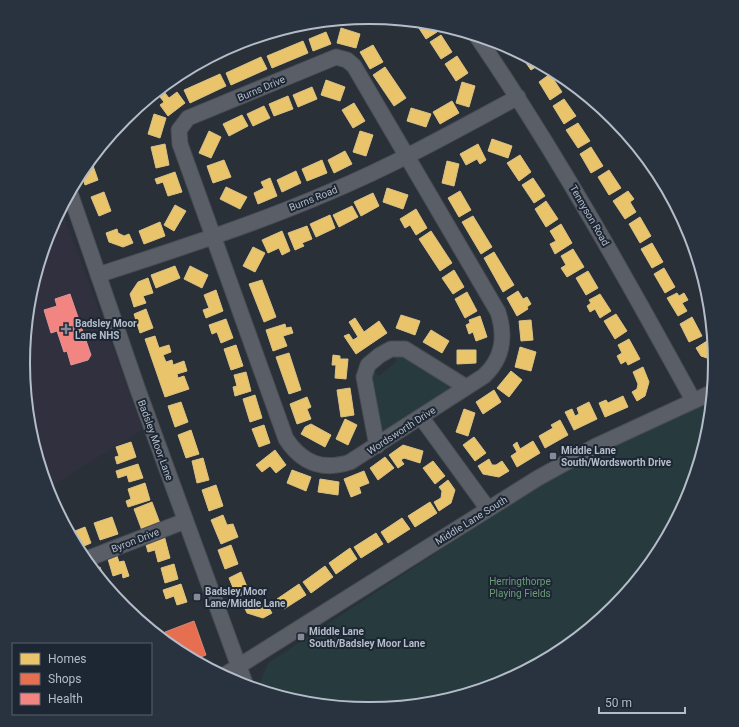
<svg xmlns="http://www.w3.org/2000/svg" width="739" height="727" font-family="Roboto,sans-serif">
<rect width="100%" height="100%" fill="#2a3038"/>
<path fill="#31303e" d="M61,208L143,429L47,489L30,431L23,363L30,296L49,231Z"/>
<path fill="#273a3e" d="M398,353L451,384V388L388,430L381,429L370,381L373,370L379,376L397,361L393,356Z
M713,399C697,551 586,670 438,703C427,706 415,706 403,707C392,708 381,710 369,710C352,710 318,707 301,703C287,700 273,695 259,690L262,677L268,663L515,501L604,450Z"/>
<path fill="#e9c46a" stroke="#d9c286" d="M415,22L432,23L437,32L426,39Z
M341,28L360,34L356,48L337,43Z
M326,32L331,44L313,51L309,39Z
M441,35L452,52L441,59L430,42Z
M303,41L308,53L272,68L267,56Z
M373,45L383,62L370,69L360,52Z
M519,53H520L540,64L531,70Z
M457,56L468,73L456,81L445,64Z
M261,57L267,69L231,85L226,73Z
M385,67L406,98L394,106L373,75Z
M220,74L226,86L190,103L184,90Z
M550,74L562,92L550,100L539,82Z
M326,80L345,87L340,101L321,95Z
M462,82L475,86L469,107L456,103Z
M312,87L317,99L298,107L293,95Z
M177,92L185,103L168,116L160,105L164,102L160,97L165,93L169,98Z
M288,96L293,109L274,116L269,104Z
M564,99L576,116L564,124L553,106Z
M452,101L459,113L440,124L433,112Z
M354,103L365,121L353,128L342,110Z
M264,106L270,118L253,126L247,114Z
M411,108L431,114L426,127L407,121Z
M154,114L166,118L160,138L148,134Z
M242,115L248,126L229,136L223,124Z
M578,123L590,141L578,148L566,130Z
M209,131L221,137L211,158L199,153Z
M360,131L373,135L366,156L353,152Z
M492,139L512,146L508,158L488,151Z
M165,144L169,165L156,168L151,147Z
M478,144L486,160L480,164L477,159L466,165L460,154Z
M591,147L603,166L591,173L580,154Z
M345,151L352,164L334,173L328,160Z
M520,155L531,172L519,181L507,163Z
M91,160L98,180L85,185L81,172Z
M224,160L231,177L213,183L207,166Z
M322,160L327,173L307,181L302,169Z
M447,161L459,164L454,186L442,183Z
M609,170L621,188L609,195L598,177Z
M296,171L301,183L282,192L277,180Z
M175,172L182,192L168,196L163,182L157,184L155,179Z
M270,178L277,196L258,204L254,193L264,188L261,182Z
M533,178L545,196L534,203L522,185Z
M226,187L247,197L240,209L220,199Z
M387,188L408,195L403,209L383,202Z
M460,191L471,210L459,217L448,198Z
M628,191L634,199L630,202L636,212L625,219L613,201Z
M104,192L111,211L99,216L91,197Z
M373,193L379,206L361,216L354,202Z
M546,201L558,219L546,227L535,209Z
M175,205L186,211L174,231L164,225Z
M352,206L358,217L339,227L333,215Z
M416,209L427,228L416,235L410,225L405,228L400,219Z
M330,215L335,228L316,237L310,224Z
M473,216L492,247L481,254L462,222Z
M640,217L651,236L640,243L629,224Z
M160,222L165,236L144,244L139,231Z
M561,224L572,243L555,254L550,244L556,241L550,231Z
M307,226L312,239L302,243L304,246L295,250L288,233Z
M117,229L118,233L124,236L129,234L133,243L123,247L109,242L106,233Z
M282,231L290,251L282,255L279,248L268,253L262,240Z
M431,231L452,263L440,271L419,239Z
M652,243L663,262L652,268L641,249Z
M253,247L265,253L255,272L243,266Z
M573,249L584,267L567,277L561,268L566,265L561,256Z
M494,252L514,285L503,292L484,258Z
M175,266L180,278L156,288L151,275Z
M190,266L208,275L202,288L184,279Z
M664,268L675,287L665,293L654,274Z
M454,270L464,287L453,294L442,278Z
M588,271L598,288L586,295L576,278Z
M148,278L153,293L143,296L146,303L134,307L130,294L138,282Z
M262,280L276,317L264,322L249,284Z
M216,290L223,311L206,318L203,310L209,308L204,295Z
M518,291L523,299L527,297L531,304L527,307L528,309L517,316L507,298Z
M467,292L477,311L465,318L455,299Z
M677,293L679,296L684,293L688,300L682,303L687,311L678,316L667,298Z
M600,294L611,311L600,318L595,309L590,312L587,306L591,303L589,300Z
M146,309L153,328L140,333L134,314Z
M616,314L627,331L615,339L604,321Z
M401,315L420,321L415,335L396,328Z
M480,316L487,337L476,341L473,332L469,334L466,325L470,323L469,320Z
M692,317L702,336L689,342L680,324Z
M355,318L364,332L379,321L387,333L356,354L344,336L349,334L353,340L358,337L349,322Z
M226,319L233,338L221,343L217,332L212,334L209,325Z
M531,320L533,340L521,341L519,321Z
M285,324L286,328L291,327L293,333L283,336L287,346L273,351L266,330Z
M431,330L449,341L442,353L423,342Z
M155,336L159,348L169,345L171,352L163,355L166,362L172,360L173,365L184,361L187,371L177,374L178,378L184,376L189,389L165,397L145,339Z
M629,339L640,359L628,365L626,361L621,364L617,356L622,353L618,345Z
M707,341L711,348H714L716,361L701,356L696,348Z
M236,345L243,366L231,370L224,349Z
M520,347L536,352L531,371L515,367Z
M457,350H476V363L457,364Z
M289,353L301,390L289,394L276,357Z
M333,355L340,356V359H348L346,379L335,378L336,365H332Z
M643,367L649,382L645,396L637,401L632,392L637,389L638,384L633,372Z
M511,371L522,380L509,397L497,388Z
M246,372L251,391L235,396L233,387L237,386L234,375Z
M350,388L354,415L341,417L337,390Z
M494,390L501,402L483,414L476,402Z
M255,395L262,418L250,422L243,399Z
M623,396L628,407L605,417L599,403L606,400L608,403Z
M307,397L311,407L307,409L311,419L297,424L290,404Z
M181,402L188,422L175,427L168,406Z
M589,402L597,419L574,430L565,412L572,409L575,416L579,414L577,408Z
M464,409L475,413L468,436L456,432Z
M345,419L357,425L348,445L336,439Z
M560,420L568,435L545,448L539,436L553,428L551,425Z
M311,424L331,435L325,447L301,434L305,427Z
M264,425L270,443L259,447L252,429Z
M191,430L199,454L186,458L178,435Z
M474,437L486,453L475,461L463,445Z
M533,441L540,453L517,467L511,456L517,452L513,445L517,442L520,449Z
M131,442L136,457L117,464L115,457L119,456L116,447Z
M403,445L423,451L420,463L404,458L401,460L404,464L398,468L389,455Z
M275,450L286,465L276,473L270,466L262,472L256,465Z
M385,457L394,468L378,480L370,468Z
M203,458L209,480L197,483L192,461Z
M489,459L492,465H496L502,461L509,471L499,477L483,474L478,466Z
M433,461L445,476L435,484L423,468Z
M138,464L143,478L129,482L127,475L118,478L116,471Z
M292,470L311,477L306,491L287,483Z
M364,471L369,483L359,487L361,493L351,497L344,479Z
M320,479L339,482L338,495L318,492Z
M448,480L455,490L451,503L439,511L434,502L441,498L442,491L439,487Z
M145,483L150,500L128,507L126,501L131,499L128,489Z
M216,485L223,506L209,511L202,490Z
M152,502L161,526L143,533L134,509Z
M430,502L437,513L415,527L408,516Z
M223,515L227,525L233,524L238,537L221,544L211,520Z
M112,517L118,534L100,540L94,523Z
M402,518L410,529L388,543L381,532Z
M85,527L91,543L77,549L70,533Z
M376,533L383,544L361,558L354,547Z
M164,535L170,558L158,562L155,550L148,552L145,541Z
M231,545L238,564L225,569L218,550Z
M350,548L357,559L336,574L329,563Z
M117,556L119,562L124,561L129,576L123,578L122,573L113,576L108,559Z
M174,564L178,579L165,583L161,568Z
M325,566L333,577L311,593L303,582Z
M100,567L105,581L103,582L93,570Z
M241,572L249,592L237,597L229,578Z
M181,584L187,602L177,605L174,596L166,599L163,590Z
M299,584L306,595L284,609L277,599Z
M253,600L255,605L261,606L266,603L272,613L263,618L247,613L243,604Z"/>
<path fill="#e76f51" stroke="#d88675" d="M194,621L206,655L196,659L197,662L171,646L165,632Z"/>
<path fill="#f28482" stroke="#df9597" d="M70,294L91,355L88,360L71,365L67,351L64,352L57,331L51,333L44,310L57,306L55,299Z"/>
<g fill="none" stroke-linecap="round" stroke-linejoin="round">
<defs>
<path id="minor" d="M476,35C556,152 625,276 693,400
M336,57L347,60L354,66L498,312C506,337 503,358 484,376L350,462C323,471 302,463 286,439L180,144L179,130L188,118Z
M70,193L138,390L246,686
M98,275C177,249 256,224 332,191C396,164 457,130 518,97
M421,417L488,509
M377,446L364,377L368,365L380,355L391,349H405L466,387
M84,560L185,521
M223,676L538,478L596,446L713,392"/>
</defs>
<use href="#minor" stroke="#484c53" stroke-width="17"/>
<use href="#minor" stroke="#5a5e66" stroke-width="15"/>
</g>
<g fill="#848b96" stroke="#1d2633" stroke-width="1.5">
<path d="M64 323h4v4h4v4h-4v4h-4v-4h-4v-4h4z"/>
<rect x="549" y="452" width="8" height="8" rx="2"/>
<rect x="193" y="593" width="8" height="8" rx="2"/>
<rect x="297" y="633" width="8" height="8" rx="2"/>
</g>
<g text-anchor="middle" stroke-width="4" stroke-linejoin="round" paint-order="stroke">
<g font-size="10" fill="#b4bcc9" stroke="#1d2633">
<text transform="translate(261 88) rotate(-23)" y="4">Burns Drive</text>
<text transform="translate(313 198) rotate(-22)" y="4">Burns Road</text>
<text transform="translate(590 215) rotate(60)" y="4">Tennyson Road</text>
<text transform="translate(401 430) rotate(-33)" y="4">Wordsworth Drive</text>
<text transform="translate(156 440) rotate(70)" y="4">Badsley Moor Lane</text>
<text transform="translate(471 520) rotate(-32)" y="4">Middle Lane South</text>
<text transform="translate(135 540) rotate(-21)" y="4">Byron Drive</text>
</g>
<g font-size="10" font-weight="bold" fill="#b4bcc9" stroke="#1d2633" text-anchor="start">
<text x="75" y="327">Badsley Moor<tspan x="75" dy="12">Lane NHS</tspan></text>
<text x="561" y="454">Middle Lane<tspan x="561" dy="12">South/Wordsworth Drive</tspan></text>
<text x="205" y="595">Badsley Moor<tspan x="205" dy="12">Lane/Middle Lane</tspan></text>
<text x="309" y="635">Middle Lane<tspan x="309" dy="12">South/Badsley Moor Lane</tspan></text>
</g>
<g font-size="10" fill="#6b9a76" stroke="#1d2633">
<text x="520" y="585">Herringthorpe<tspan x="520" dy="12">Playing Fields</tspan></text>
</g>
</g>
<path d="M0 0H739V727H0ZM30 363a339 339 0 1 1 678 0a339 339 0 1 1-678 0Z" fill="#29323f" fill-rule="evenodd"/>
<path fill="none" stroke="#b4bcc9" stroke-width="2" d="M30 363a339 339 0 1 1 678 0a339 339 0 1 1-678 0Z"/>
<rect x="12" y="643" width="140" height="72" fill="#1d2633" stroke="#59626f"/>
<rect x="20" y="653" width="20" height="12" fill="#e9c46a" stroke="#59626f"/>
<text x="48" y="663" font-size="12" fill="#b4bcc9">Homes</text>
<rect x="20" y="673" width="20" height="12" fill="#e76f51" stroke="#59626f"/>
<text x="48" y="683" font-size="12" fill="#b4bcc9">Shops</text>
<rect x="20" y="693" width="20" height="12" fill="#f28482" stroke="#59626f"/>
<text x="48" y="703" font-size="12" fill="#b4bcc9">Health</text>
<path d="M599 707v6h86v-6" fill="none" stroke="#b4bcc9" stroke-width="2"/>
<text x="605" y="707" font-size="12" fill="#b4bcc9" stroke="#1d2633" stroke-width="3" paint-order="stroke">50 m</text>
</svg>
